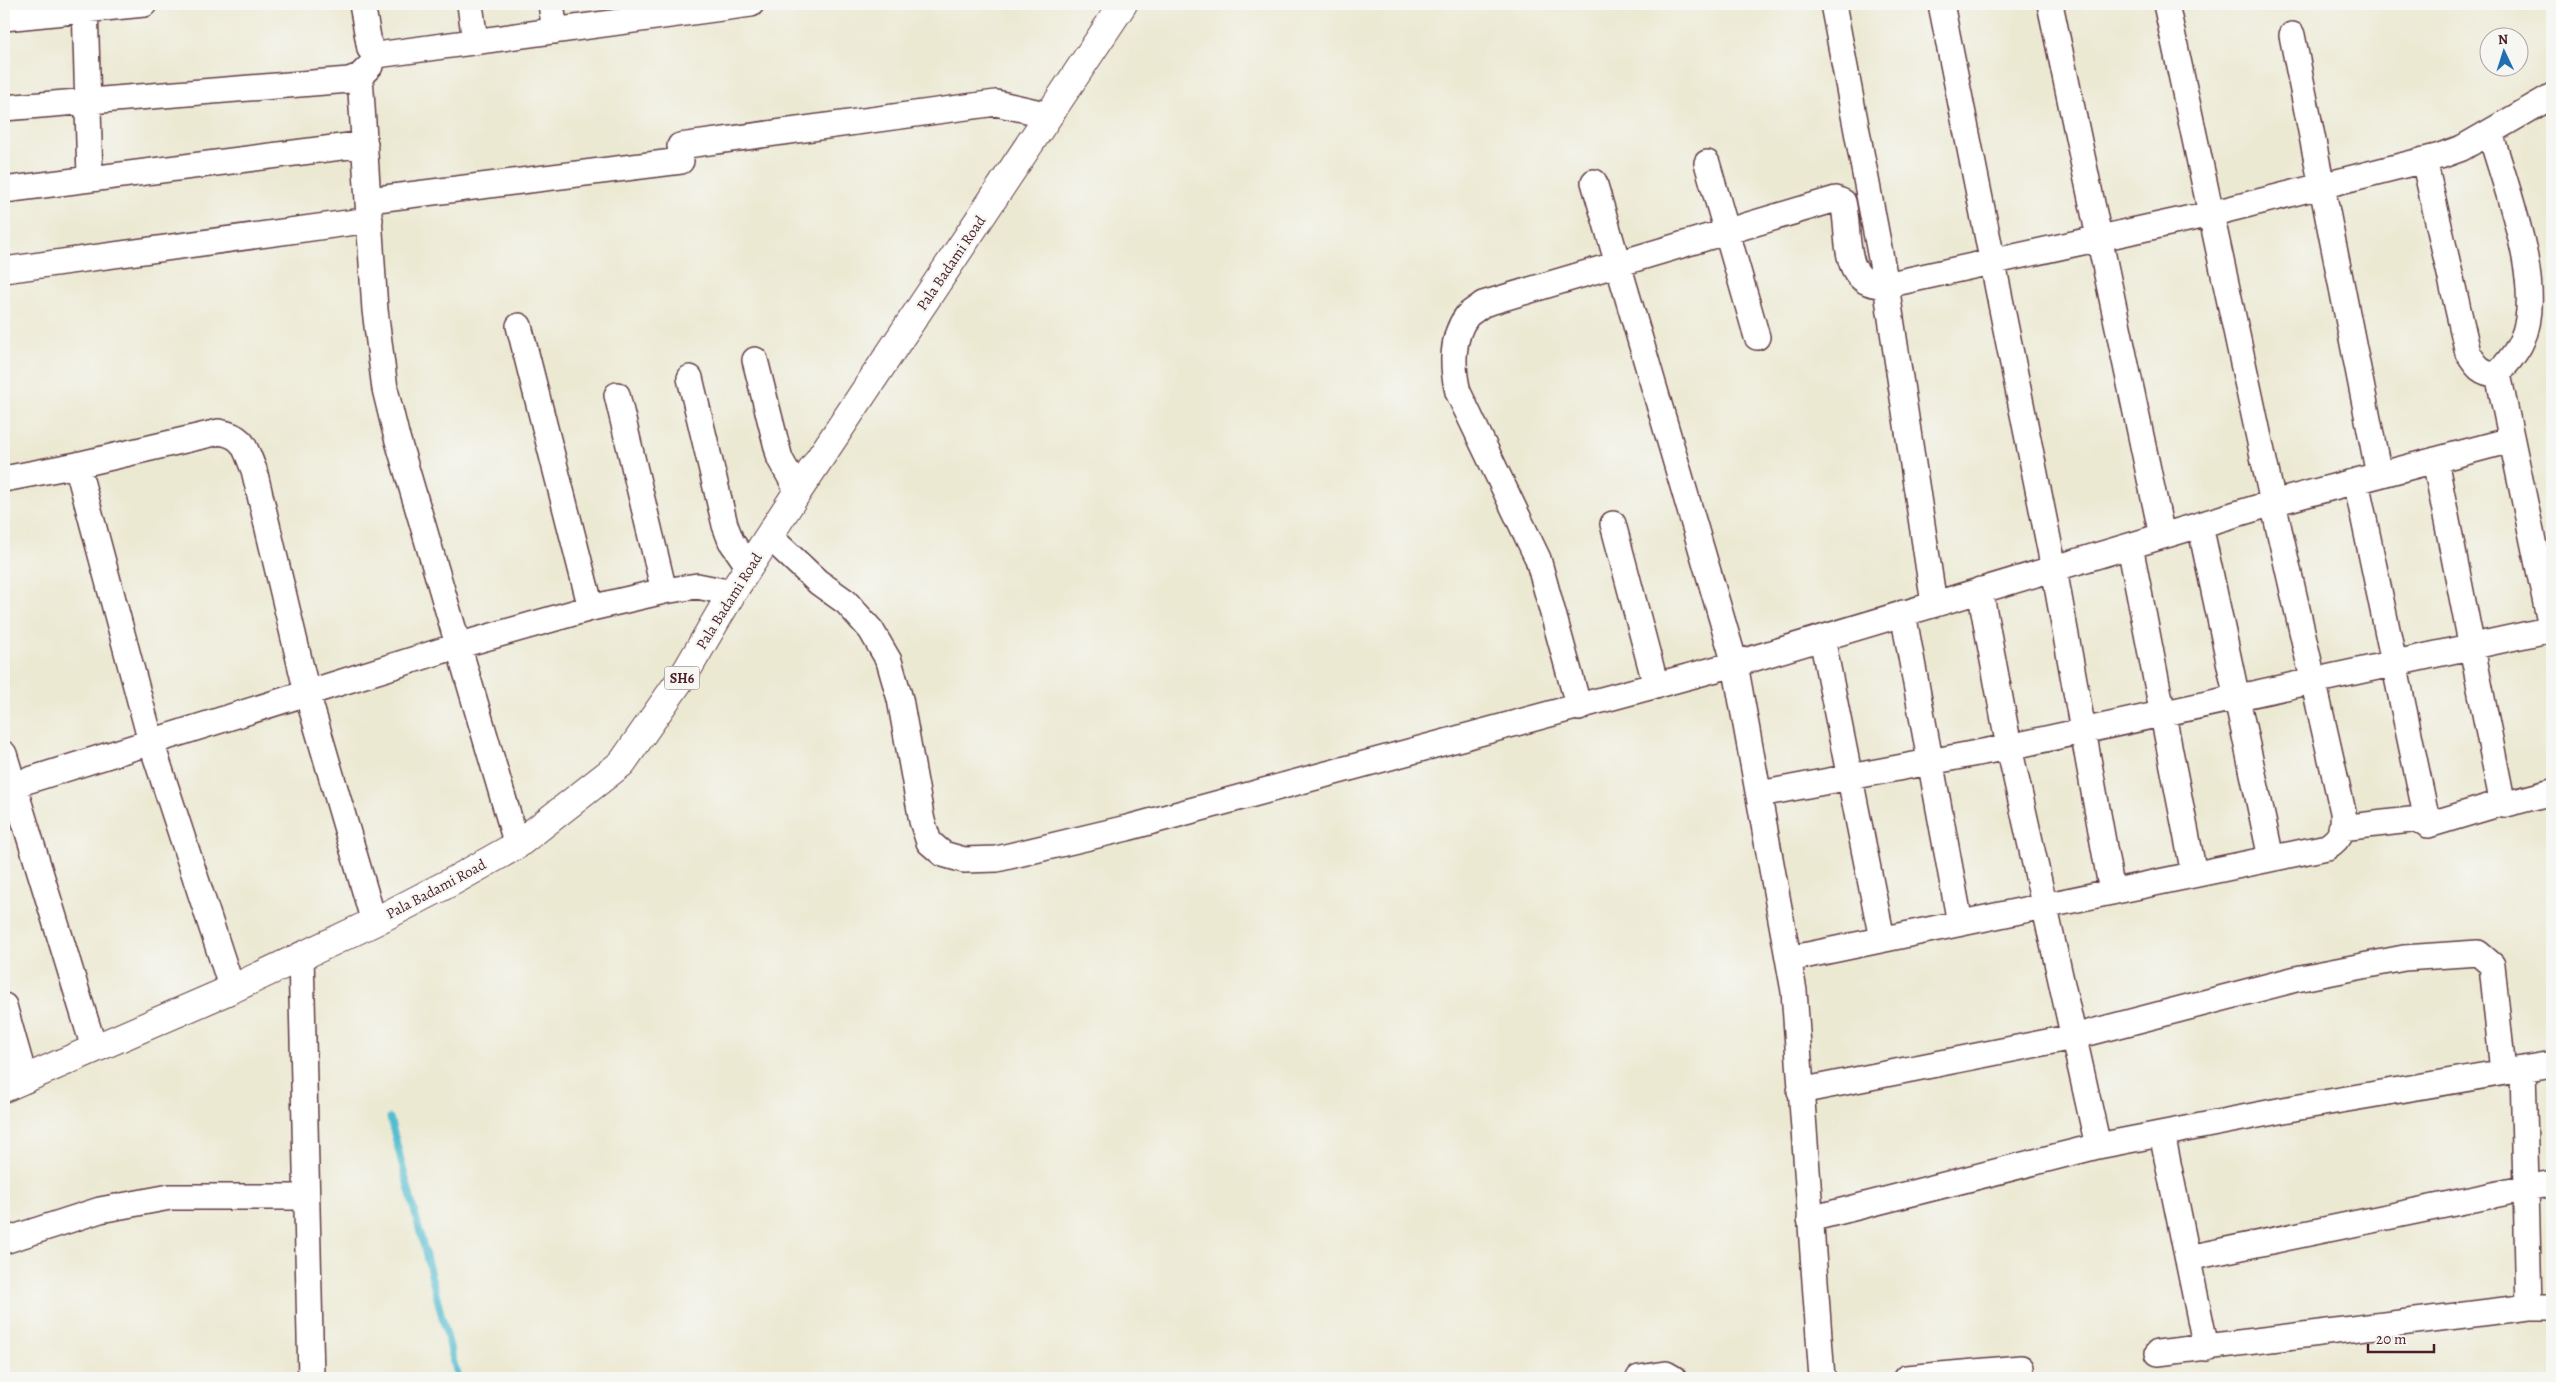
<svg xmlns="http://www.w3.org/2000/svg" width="2556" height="1382" font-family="Alegreya,serif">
<rect width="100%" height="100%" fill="#f6f6f2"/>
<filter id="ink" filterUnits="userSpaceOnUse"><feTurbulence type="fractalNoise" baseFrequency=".02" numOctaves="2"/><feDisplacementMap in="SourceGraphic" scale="10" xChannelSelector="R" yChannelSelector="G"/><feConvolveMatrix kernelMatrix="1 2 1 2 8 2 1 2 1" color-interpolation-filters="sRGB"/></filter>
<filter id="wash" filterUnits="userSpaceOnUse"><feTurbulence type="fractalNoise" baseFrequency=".0096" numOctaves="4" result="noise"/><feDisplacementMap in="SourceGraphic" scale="20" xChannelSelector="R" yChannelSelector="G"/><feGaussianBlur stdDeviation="1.12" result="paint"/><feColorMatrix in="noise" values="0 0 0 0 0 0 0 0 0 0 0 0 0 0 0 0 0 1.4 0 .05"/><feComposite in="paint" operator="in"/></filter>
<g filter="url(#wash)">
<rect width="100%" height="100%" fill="#ece9d3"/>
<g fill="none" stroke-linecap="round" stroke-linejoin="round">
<path stroke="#53bdd0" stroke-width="7" d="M390,1118L458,1378"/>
</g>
</g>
<g filter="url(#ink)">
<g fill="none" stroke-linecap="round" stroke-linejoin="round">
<defs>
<path id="minor" d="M85,4L90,178
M362,4L370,49L377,55L751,4
M470,4L475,42
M551,4L555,31
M1833,4L1886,285L1934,604
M1941,4L2054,569L2112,892
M2050,4L2162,536
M4,18L144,4
M2292,35L2379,475
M360,76L375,310L385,389L396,434L517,845
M4,108L349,80L360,76L370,66
M2490,132C2505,186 2546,288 2522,340C2517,353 2506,364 2498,374L2552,632
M680,146L996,103L1049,115
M2424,160L2468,353C2476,366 2481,374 2498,374
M1707,163L1757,337
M1594,182L1735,664L2273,503L2511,440
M4,190L365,144
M369,200L681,161
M4,270L370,220
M519,326L591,608
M755,360L780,459L798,491
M690,378L725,525L731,541L749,567
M617,395L664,591
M2435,460L2503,805
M77,465L151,742L232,989
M4,479L77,465L219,432C245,436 245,449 254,470L307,693L374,922
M2356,481L2428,825
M1613,524L1656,686
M2200,525L2271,858
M770,537L818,582L846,602L871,630L889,661L900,699L922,821L929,842L943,854L964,860L997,859L1127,828L1735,664L1794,991L1822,1378
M2130,546L2194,874
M1980,590L2009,747L2098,1146
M1903,613L1960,923
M1822,638L1882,939
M1579,708L1538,559L1458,392C1452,368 1451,337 1467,316C1471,312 1478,308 1483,304L1836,199L1843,202C1851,233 1839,287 1886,285L2210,214L2440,156L2462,148L2552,96
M4,754L94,1048
M4,788L457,646L591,608L664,591L697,586L732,593
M1760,794L2009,747L2552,629
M2341,828L2419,819L2428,825L2498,804L2503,805L2552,792
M301,955L311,1378
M1789,959L2327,847C2342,837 2344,829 2343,812L2273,503L2166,4
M4,1006L25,1080
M2523,1069L2529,1307
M1800,1091L2073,1037L2296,979L2404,958L2478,953L2492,965L2503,1072
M2162,1134L2206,1348
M1810,1219L2098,1146L2294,1108L2552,1064
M4,1241L100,1210L170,1197H306
M2188,1258L2552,1183
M2158,1353L2529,1307H2552
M1639,1378L1666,1374L1673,1378
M1906,1378L2021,1368"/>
<path id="major" d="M4,1088L232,989L374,922L455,880L517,845L622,763L687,670L732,593L798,491L1123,4"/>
</defs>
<use href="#minor" stroke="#623d44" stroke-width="28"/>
<use href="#major" stroke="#623d44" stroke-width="30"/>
<use href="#minor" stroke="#fff" stroke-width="25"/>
<use href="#major" stroke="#fff" stroke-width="28"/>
</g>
</g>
<g text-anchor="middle" stroke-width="4.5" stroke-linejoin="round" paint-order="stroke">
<rect fill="#f6f6f2" stroke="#7e6067" stroke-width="1" x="664.5" y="666.5" width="35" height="23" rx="4"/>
<g font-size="14" font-weight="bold" fill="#4a1f2b">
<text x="682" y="683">SH6</text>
</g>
<g font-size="15" fill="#4a1f2b" stroke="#f6f6f2">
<text transform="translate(951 263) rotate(-56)" y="5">Pala Badami Road</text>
<text transform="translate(729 601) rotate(-58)" y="5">Pala Badami Road</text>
<text transform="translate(436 889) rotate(-28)" y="5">Pala Badami Road</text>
</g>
</g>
<rect width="2556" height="1382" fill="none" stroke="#f6f6f2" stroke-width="20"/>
<g transform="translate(2504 52) rotate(356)"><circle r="24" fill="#f6f6f2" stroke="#b1a0a2"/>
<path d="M0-4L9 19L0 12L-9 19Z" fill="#1f6fb2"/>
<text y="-8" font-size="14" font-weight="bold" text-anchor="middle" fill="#4a1f2b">N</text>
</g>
<path d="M2368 1344v8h66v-8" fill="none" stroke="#4a1f2b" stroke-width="2.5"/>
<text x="2376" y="1344" font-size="15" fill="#4a1f2b" stroke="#f6f6f2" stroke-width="4" paint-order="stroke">20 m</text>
</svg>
